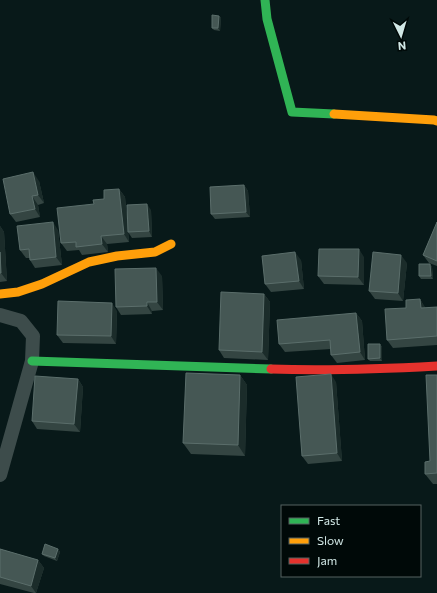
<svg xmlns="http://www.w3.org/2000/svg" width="437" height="593" font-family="Commissioner,sans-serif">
<rect width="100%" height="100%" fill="#081919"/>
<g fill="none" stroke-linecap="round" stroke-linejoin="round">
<path stroke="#3d4c4b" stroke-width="14" d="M0,315L21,321L33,336L32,361L0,475"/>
<path stroke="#30b455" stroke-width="9" d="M265,0L267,19L292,112L334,114
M32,361L271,369"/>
<path stroke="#ff9f0a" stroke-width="9" d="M334,114L434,120L437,121
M0,294L18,292L42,284L89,262L117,256L155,252L171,244"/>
<path stroke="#e5322d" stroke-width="9" d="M271,369C326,371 382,369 437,366"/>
</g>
<path fill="#344542" d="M219,16L221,18L220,31L214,30L212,28Z
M39,181L44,203L38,205L40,217L16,222L10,214Z
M244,185L248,191L250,217L215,219L211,214Z
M119,189L125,197L129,242L107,244L108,252L82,255L79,250L67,251L61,243L94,204L104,199Z
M151,210L152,237L132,238L128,232Z
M437,222V266L429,263L423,255Z
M0,226L4,232L7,281L0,282Z
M58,230L62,265L35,268L30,260V258H26L20,250Z
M364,257V285L324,284L318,276Z
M301,260L304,289L271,292L265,284Z
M407,263L403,301L375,299L369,291Z
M430,264L432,267L433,279H421L419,276Z
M162,276L163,310L152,311V314L121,315L116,307Z
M264,294L270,302L268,360L224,358L219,350Z
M420,299L425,308L437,307V345L393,348L387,340L406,308Z
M117,311L116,344L63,343L57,335Z
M356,313L362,321L365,360L337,363L331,355V349L285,352L279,344Z
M380,344L382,347V361H370L368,359Z
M240,375L247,385L245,456L191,454L183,443Z
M437,375V484H433L425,474L430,461Z
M78,379L83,387L80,432L37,429L32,421Z
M336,382L342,461L308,464L302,456Z
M0,549L38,560L44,568L36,593H34L0,584Z
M58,549L60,552L57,561L44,556L42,554Z"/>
<path fill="#1b2c2a" d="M219,16L221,18L220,31L218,28Z
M33,172L39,181L44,203L38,195Z
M244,185L248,191L250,217L246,212Z
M119,189L125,197L129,242L124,234Z
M32,196L38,205L40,217L35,209Z
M147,204L151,210L152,237L149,231Z
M53,222L58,230L62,265L56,257Z
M0,226L4,232L7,281L1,273L0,252Z
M101,236L107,244L108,252L102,244Z
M359,249L364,257V285L358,277Z
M295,252L301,260L304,289L299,281Z
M401,255L407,263L403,301L398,293Z
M430,264L432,267L433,279L431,276Z
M156,268L162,276L163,310L157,302Z
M264,294L270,302L268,360L262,352Z
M420,299L425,307L426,317L421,308Z
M147,302L152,311V314L147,306Z
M112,303L117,311L116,344L111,336Z
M356,313L362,321L365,360L360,352Z
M380,344L382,347V361L380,358Z
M331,374L336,382L342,461L337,453Z
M240,375L247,385L245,456L238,445Z
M78,379L83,387L80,432L74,424Z
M58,549L60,552L57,561L55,558Z
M38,560L44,568L36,593L31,586Z"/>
<path fill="#455754" stroke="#5b6e6b" d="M212,15L219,16L218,28H212Z
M33,172L38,195L32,196L35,209L10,214L3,179Z
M244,185L246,212L211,214L210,187Z
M119,189L124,234L101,236L102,244L76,247V242L61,243L57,208L94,204L93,200L104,199V190Z
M147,204L149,231L128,232L127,205Z
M53,222L56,257L30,260L29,249L20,250L17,226Z
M437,222V261L423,255Z
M319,249H359L358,277L318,276Z
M0,252L1,273H0Z
M295,252L299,281L265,284L262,256Z
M373,252L401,255L398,293L369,291Z
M419,264H430L431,276H419Z
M156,268L157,302H147V306L116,307L115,269Z
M221,292L264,294L262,352L219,350Z
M420,299L421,308L437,307V336L387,340L385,309L406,308V300Z
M58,301L112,303L111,336L57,335Z
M356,313L360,352L331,355L330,340L279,344L277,320Z
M368,344H380V358L368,359Z
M186,373L240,375L238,445L183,443Z
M331,374L337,453L302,456L296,377Z
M426,375H437V473L425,474V462L430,461Z
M35,376L78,379L74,424L32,421Z
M45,544L58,549L55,558L42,554Z
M0,549L38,560L31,586L0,577Z"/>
<rect x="281" y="505" width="140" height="72" fill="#000908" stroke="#546261"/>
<rect x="289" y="518" width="20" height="6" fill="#30b455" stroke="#546261"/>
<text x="317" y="525" font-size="12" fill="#d1e8e6">Fast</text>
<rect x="289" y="538" width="20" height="6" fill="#ff9f0a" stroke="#546261"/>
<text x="317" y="545" font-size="12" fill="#d1e8e6">Slow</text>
<rect x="289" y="558" width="20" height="6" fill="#e5322d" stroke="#546261"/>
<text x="317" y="565" font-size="12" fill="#d1e8e6">Jam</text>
<g transform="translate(401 36) rotate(175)" stroke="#000908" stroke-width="3" paint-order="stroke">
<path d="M0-3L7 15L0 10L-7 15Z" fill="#d1e8e6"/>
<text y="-6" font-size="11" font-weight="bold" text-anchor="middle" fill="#d1e8e6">N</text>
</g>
</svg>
